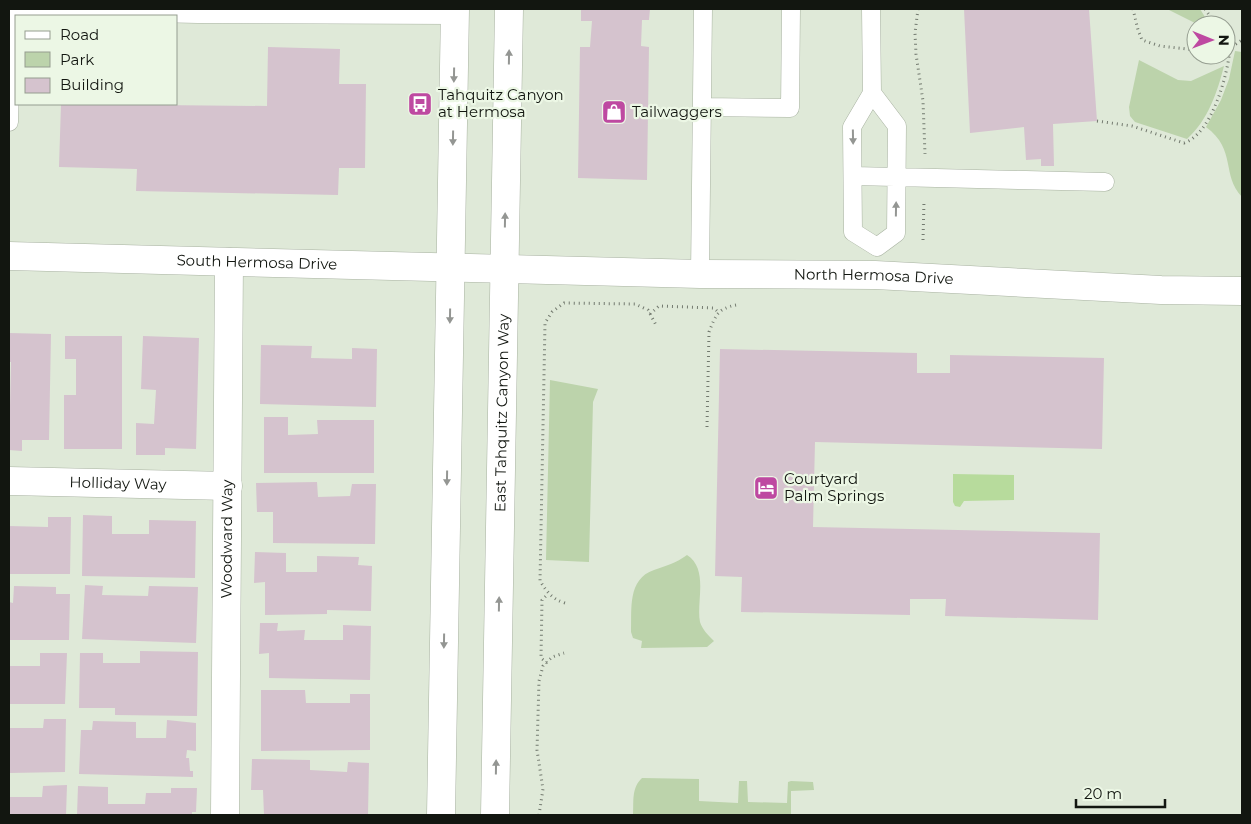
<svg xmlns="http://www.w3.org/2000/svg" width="1251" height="824" font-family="Montserrat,sans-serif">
<rect width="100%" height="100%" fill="#dfe9d8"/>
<path fill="#bcd3ab" d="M1167,9H1200L1205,17L1197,24Z
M1235,51L1242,52V197C1221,175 1237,150 1206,127L1221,100L1229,79Z
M1139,60L1178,80L1191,81L1224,66C1217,93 1208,120 1187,139L1135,122L1130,116L1129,107Z
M550,380L598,389L593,402L589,562L546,560Z
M687,555C709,569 696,602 700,622C702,629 708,635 714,641L707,647L641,648L642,641L633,638L631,632C632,610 627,579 654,570C666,566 676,563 687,555Z
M642,778L699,779V801L738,803L739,781H747L748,802L787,803L788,782L791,781L813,782L814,790L791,791V815H633C634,802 631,788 642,778Z"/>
<path fill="#b7db9c" d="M953,474L1014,475V500L964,501L960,507L955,506L953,502Z"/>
<path fill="#d5c3ce" d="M581,9H650L649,20H642L641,46L649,47L647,180L578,178L580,47H590L592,21H581Z
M964,9H1089L1097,121L1053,124L1054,166H1041V159L1026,160L1024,127L970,133Z
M268,47L340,49L339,84H366L365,168H339L338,195L136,191L137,169L59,167L61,104L267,106Z
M9,333L51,334L49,440H22V451L9,450L11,362H9Z
M65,336H122V449H64V395H76V359H65Z
M143,336L199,338L196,449L165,448V455H136V423L154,424L156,390L141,389Z
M261,345L312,346L311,358L352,359V348L377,349L376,407L260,404Z
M720,349L917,353V373H950V355L1104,358L1102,449L815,442L813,527L1100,533L1098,620L945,616L946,599H910V615L741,612L742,577L715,576Z
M264,417H288V435L318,434L317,420H374V473H264Z
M317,482L318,497L350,496L352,484H376L375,544L273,543V512H257L256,483Z
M83,515L112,516V534H149V520L196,521L195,578L82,576Z
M48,517H71L70,574H9V526L48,527Z
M255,552L286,553V572H317V556L359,557L358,565L372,566L371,611L327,610V614L265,615V582L254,583Z
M85,585L103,586L102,595L148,596L149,586L198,587L196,643L82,639Z
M14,586L56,587V594H70L69,640H9V602L13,603Z
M260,623H278L277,631L305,630L304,640H343V625L371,626L370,680L269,678V653L259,654Z
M140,651L198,652L197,716L115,715V708H79L80,653H103V663H140Z
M40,653H67L65,704H9V666H40Z
M261,690H305L306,703H350V694H370V750L261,751Z
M44,719H66L65,772L9,773V728H43Z
M167,720L196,723V751L187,750L186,758H189L190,771H193V777L79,774L81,730H92L93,721L136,722V738H166Z
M252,759L310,760V770L347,772L348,762L369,763L368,815H264L263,790H251Z
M67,785L66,815H9V797H42L43,786Z
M78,786L108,787V804H145L146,793H171V788H197L196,812H192V815H77Z"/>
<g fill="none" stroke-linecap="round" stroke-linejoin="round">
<defs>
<path id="service" d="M871,9L872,93L852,127L853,232L877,247
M12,10L198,14L455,15
M872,93L897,126L896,233L877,247
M702,107L790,108L791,9
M9,122L12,9
M854,176L1105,182
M700,274L703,9"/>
<g id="minor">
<path id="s1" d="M9,256L700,274L875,275L1161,290L1242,291"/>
<path id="s2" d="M9,481L228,486"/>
<path id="s3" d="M225,815L229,262"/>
</g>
<g id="secondary">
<path d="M441,815L455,9"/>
<path id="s4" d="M495,815L509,9"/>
</g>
</defs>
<use href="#service" stroke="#a8b2a1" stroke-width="19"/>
<use href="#minor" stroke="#a8b2a1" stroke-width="29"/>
<use href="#secondary" stroke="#a8b2a1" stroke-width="29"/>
<path stroke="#72796e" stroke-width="3" stroke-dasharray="1 4" stroke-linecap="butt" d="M918,9L915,33L916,54L923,101L925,154
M1133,9L1138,30L1142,40L1160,46L1196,50
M1205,9L1216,25
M1226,41L1230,48L1242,40
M1097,121L1132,126L1184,143C1212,134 1228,74 1230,48L1226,49
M923,240L924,201
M650,314L659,306L714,308L719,313
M707,427L709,332C716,315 717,309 736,305
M565,603C552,599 547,592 540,581L545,323L552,312L564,303L635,304L648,310L657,327
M547,663L541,658L542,600L548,594
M539,815L543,789L537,750L539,681L543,666L552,657L564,653"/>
<use href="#service" stroke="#fff" stroke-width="18"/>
<use href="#minor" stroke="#fff" stroke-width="28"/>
<use href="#secondary" stroke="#fff" stroke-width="28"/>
</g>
<defs><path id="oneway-solid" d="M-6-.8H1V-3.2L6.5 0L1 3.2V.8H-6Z" transform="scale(1.25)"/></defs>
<g fill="#949693">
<use href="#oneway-solid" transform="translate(509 57) rotate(-89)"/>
<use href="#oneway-solid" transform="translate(454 75) rotate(91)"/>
<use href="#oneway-solid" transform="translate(853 137) rotate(89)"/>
<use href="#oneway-solid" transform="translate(453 138) rotate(91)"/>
<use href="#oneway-solid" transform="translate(896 209) rotate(-89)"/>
<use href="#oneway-solid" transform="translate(505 220) rotate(-89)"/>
<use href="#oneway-solid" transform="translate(450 316) rotate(91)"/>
<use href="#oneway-solid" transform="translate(447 478) rotate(91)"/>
<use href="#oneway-solid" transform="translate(499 604) rotate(-89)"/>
<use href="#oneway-solid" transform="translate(444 641) rotate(91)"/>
<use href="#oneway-solid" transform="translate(496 767) rotate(-89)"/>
</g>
<defs>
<symbol id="bus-square" viewBox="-11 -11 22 22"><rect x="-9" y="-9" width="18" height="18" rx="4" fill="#be49a1" stroke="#ecf7e5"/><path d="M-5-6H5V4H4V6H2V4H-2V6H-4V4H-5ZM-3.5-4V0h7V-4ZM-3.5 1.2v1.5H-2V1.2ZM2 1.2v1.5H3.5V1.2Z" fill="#fff"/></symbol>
<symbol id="shop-square" viewBox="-11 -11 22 22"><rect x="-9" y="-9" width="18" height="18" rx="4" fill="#be49a1" stroke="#ecf7e5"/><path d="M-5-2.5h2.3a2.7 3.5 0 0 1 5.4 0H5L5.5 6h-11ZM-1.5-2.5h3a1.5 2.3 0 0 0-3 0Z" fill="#fff"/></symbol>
<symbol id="hotel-square" viewBox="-11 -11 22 22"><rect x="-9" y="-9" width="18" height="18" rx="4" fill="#be49a1" stroke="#ecf7e5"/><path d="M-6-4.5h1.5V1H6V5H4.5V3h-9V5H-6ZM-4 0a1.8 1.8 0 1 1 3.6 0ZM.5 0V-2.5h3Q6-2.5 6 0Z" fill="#fff"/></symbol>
</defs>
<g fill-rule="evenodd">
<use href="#bus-square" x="406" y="90" width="28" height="28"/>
<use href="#shop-square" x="600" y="98" width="28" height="28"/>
<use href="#hotel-square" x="752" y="474" width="28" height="28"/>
</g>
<g text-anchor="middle" stroke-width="4.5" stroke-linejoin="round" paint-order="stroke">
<g font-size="15" fill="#121610" stroke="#ecf7e5" text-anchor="start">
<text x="438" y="100">Tahquitz Canyon<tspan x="438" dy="17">at Hermosa</tspan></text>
<text x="632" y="117">Tailwaggers</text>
<text x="784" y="484">Courtyard<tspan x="784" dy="17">Palm Springs</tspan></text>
</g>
<g font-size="15" fill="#121610" stroke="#ecf7e5">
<text dy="5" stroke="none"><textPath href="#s1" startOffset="248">South Hermosa Drive</textPath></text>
<text dy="5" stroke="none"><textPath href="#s1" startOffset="865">North Hermosa Drive</textPath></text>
<text dy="5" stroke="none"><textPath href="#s4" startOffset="402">East Tahquitz Canyon Way</textPath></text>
<text dy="5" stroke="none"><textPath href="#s2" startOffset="109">Holliday Way</textPath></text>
<text dy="5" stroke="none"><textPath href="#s3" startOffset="276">Woodward Way</textPath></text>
</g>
</g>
<rect width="1251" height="824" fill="none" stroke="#121610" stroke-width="20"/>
<rect x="15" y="15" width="162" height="90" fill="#ecf7e5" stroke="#959d90"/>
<rect x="25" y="31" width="25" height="8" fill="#ffffff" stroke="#959d90"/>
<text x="60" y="40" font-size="15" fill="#121610">Road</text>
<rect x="25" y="52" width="25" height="15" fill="#bcd3ab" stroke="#959d90"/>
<text x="60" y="65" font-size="15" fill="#121610">Park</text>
<rect x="25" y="78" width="25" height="15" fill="#d5c3ce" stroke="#959d90"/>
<text x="60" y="90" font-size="15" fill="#121610">Building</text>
<g transform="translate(1211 40) rotate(91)"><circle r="24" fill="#ecf7e5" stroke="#959d90"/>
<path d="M0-4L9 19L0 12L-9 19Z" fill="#be49a1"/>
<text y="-8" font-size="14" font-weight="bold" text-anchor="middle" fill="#121610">N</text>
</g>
<path d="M1076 799v8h89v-8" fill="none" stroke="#121610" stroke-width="2.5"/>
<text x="1084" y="799" font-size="15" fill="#121610" stroke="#ecf7e5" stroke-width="4" paint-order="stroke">20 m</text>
</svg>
